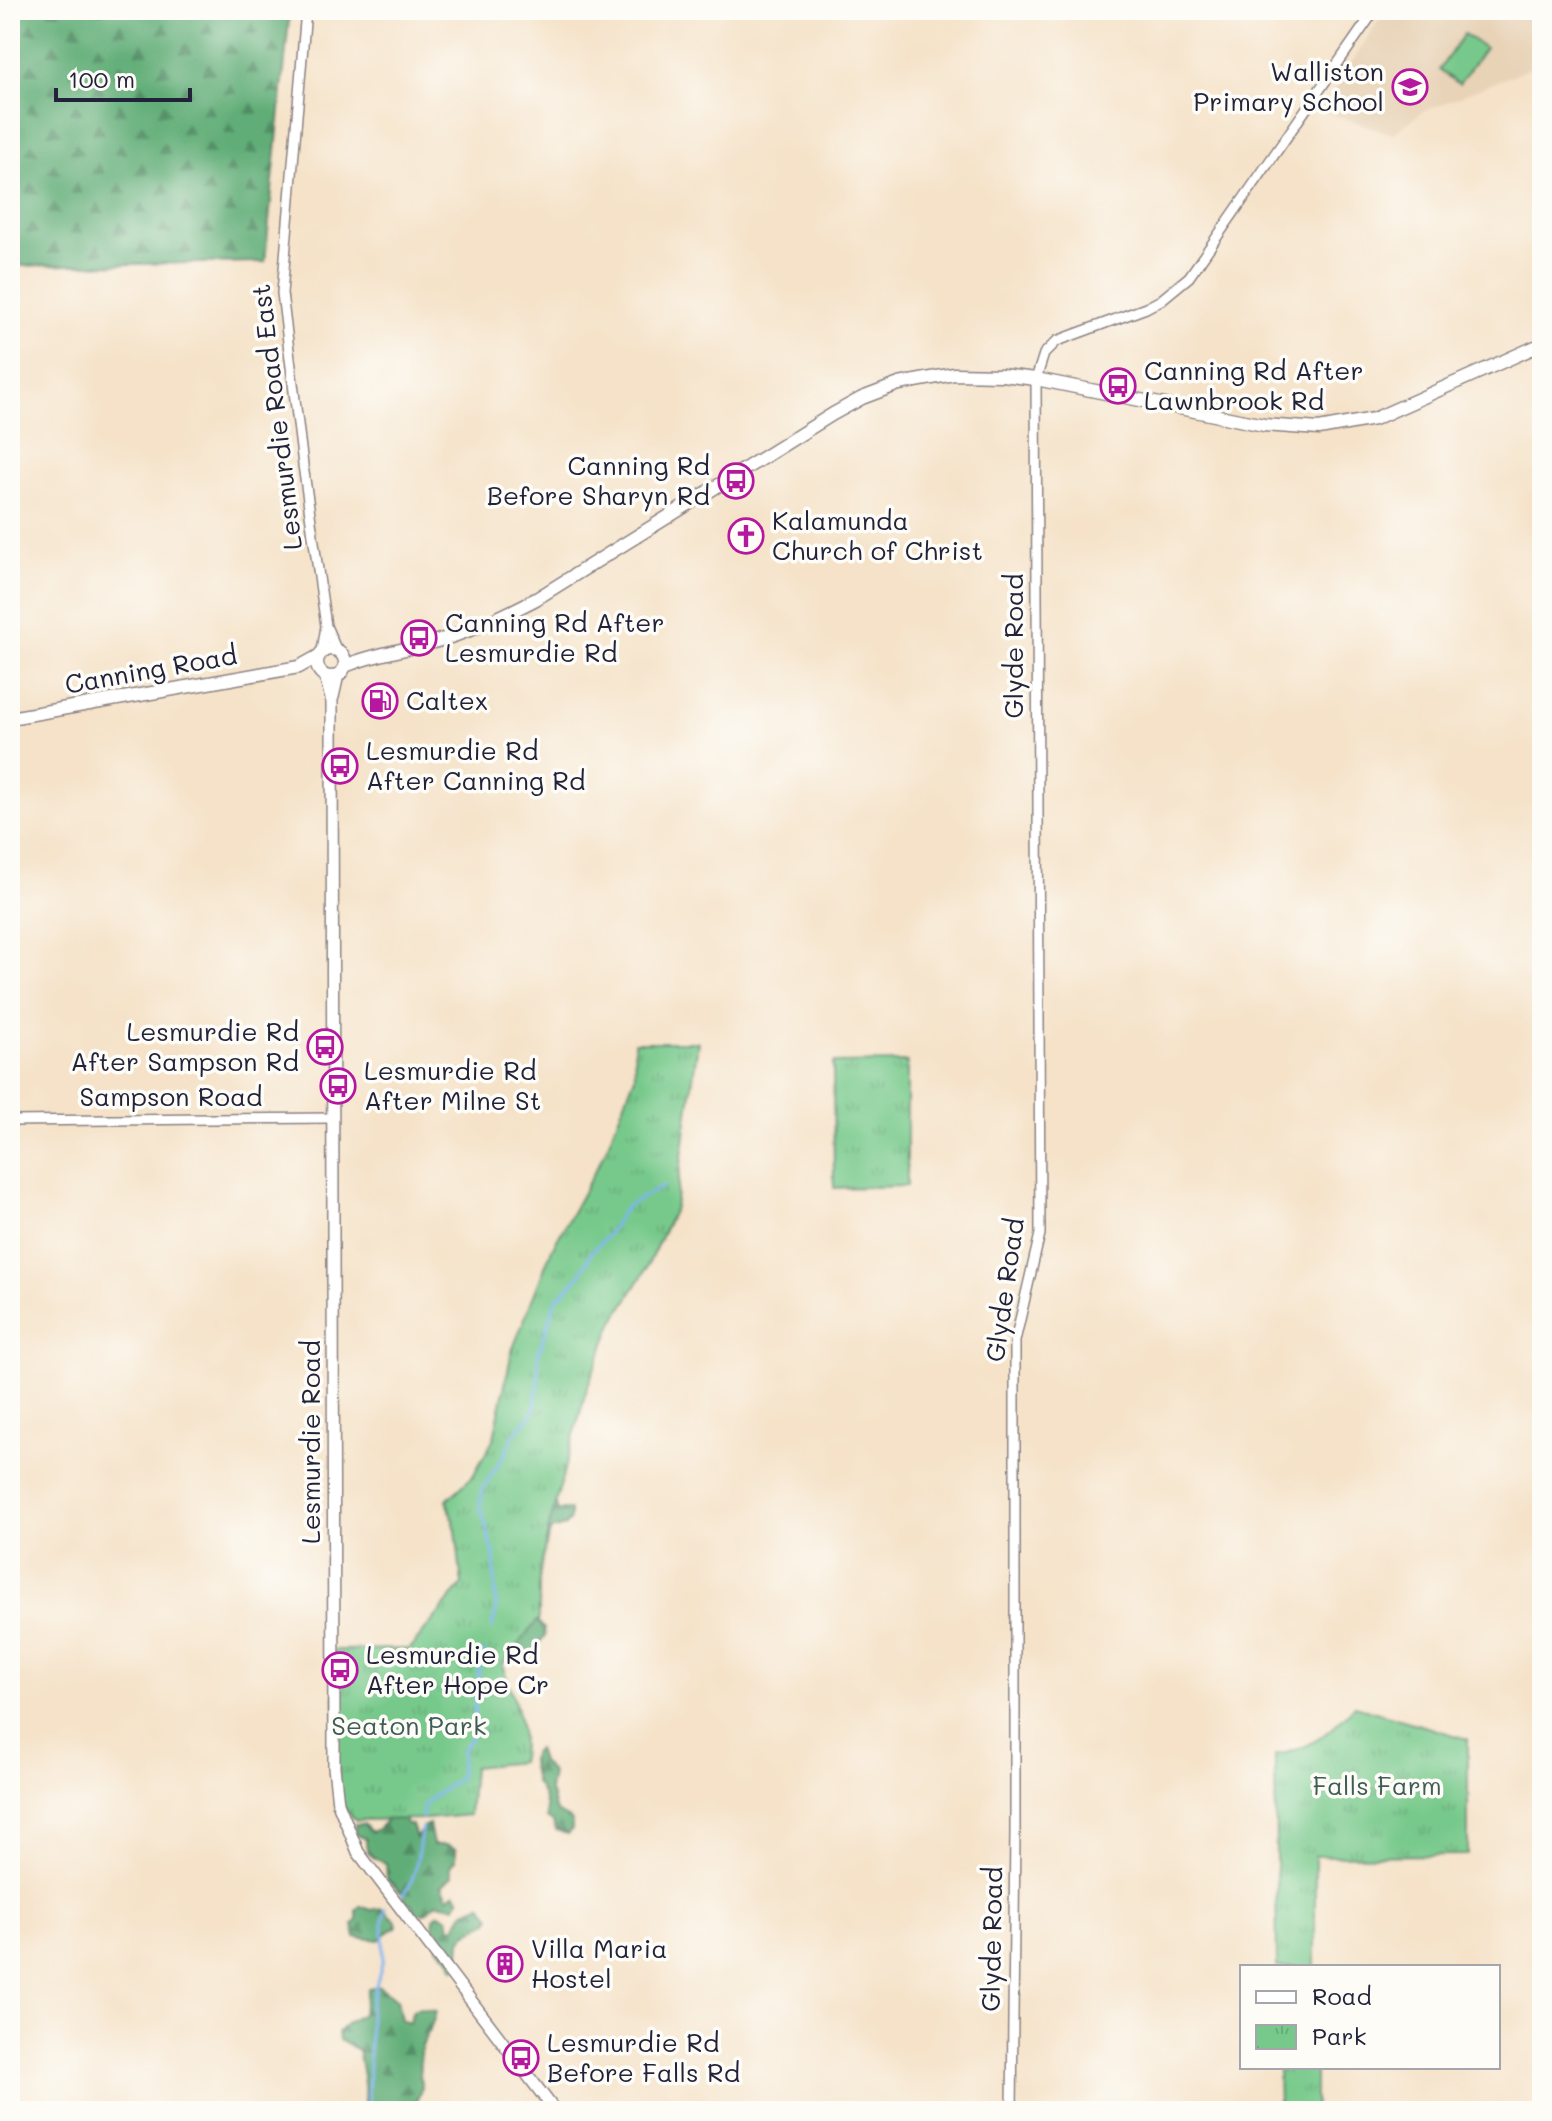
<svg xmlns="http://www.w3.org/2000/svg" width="1552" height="2121" font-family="Mali,sans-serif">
<defs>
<pattern id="forest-firs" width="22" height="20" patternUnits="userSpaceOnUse" patternTransform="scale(2)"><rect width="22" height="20" fill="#61ad77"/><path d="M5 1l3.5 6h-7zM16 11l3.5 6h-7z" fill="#508c63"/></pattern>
<pattern id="park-tufts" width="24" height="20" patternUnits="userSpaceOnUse" patternTransform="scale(2)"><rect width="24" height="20" fill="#77c98b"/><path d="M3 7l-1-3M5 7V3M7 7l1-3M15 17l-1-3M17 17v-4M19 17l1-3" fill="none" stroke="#67ac79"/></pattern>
</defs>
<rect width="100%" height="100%" fill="#fdfcf7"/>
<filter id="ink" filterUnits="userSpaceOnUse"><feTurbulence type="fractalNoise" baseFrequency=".0125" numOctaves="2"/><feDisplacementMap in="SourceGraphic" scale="16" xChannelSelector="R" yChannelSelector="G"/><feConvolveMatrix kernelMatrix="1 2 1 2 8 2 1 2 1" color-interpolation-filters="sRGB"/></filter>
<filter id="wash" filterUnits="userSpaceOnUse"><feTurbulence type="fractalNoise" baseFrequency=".006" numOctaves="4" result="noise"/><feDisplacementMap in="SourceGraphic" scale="32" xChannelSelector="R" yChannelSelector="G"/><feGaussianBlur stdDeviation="1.8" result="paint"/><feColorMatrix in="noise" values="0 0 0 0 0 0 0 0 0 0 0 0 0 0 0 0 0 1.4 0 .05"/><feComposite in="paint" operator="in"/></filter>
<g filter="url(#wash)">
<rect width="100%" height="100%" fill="#f5e2c8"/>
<path fill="#e8d3b7" d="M1385,10H1542V63L1422,112L1393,134L1321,111Z"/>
<path fill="url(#forest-firs)" stroke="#426859" stroke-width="2" d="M10,10H290L265,262L10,266Z
M555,1496L557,1510H570V1520L565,1526L551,1530L543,1552L535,1553Z
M542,1559L539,1575L538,1622L544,1629L545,1636L537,1645V1651L526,1658L517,1654L516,1646Z
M537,1749L541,1762L552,1773L549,1790C554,1797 552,1807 557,1812C561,1816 568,1817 572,1822V1829L567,1834L556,1830L553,1822L546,1818C547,1803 543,1792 534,1781C535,1768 525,1760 537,1749Z
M389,1818H404L406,1824L412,1825L416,1838L424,1826L429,1824L433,1845H447L456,1849V1860L450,1866L452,1876L442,1886L448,1897L455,1893L460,1899L455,1906L437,1903L426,1913H416L412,1904L407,1903L401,1892L387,1879L386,1863C373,1859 365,1853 366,1839L354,1834L355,1824H364L371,1832L378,1829Z
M482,1904L491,1917L489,1921L466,1934L461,1941L459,1967L454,1969L450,1958L437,1947L440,1931L433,1927L434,1918L439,1914L448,1918L450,1927L454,1928L465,1911Z
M361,1906L371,1910L382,1908L396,1921L397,1927L386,1933L379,1940L356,1937L353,1925L357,1920V1910Z
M379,1986L397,1999L401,2020L409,2023L413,2010L418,2008L436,2011C434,2024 426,2034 422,2047C417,2060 421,2074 421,2087C421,2095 414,2103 412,2111H361C369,2094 361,2068 358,2050L339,2040L338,2032L347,2023L362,2014L368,1988Z"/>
<path fill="url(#park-tufts)" stroke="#4c7663" stroke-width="2" d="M634,1042H698L675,1207L644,1273L614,1321L587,1388L549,1526L539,1575V1619L502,1665C513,1693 527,1733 520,1762L473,1767L469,1815L426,1819L356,1820L338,1803L334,1650L410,1649L462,1585L456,1530L447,1500L473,1476L494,1438L512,1351L552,1249L604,1154L635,1076Z
M907,1062V1186L834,1188L833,1063Z
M1355,1706L1468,1739V1855L1315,1856V1967H1277L1275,1755C1313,1749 1329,1732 1355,1706Z
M1278,2067H1315V2111H1279Z"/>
<path fill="#77c98b" stroke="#4c7663" stroke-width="2" d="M1464,34L1485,48L1459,84L1439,70Z"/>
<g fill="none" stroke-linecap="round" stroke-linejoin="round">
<path stroke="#7eb4ed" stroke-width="3" d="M492,1628L496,1610L494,1555L480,1505L483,1488L505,1454L513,1436L534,1411L538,1385V1355L556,1299L579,1277L592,1251L606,1237L622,1212L630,1204L664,1186
M422,1818L424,1804L459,1778L462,1750L471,1738L474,1724L475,1699L481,1656L484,1651
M402,1896C419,1878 417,1849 422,1827
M368,2111L370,2007L383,1960V1919L386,1908"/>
</g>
</g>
<g filter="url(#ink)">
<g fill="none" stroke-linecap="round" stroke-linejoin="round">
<defs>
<path id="tertiary" d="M306,10L282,293L303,465L326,626L322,651
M326,626L336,649
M10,1121L332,1118
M1012,2111L1015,1832V1341L1040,1234L1036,379L1044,354L1057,341L1146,308L1161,300L1189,277L1375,10"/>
<path id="secondary" d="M325,676L332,702L334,1767L338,1803L358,1852L555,2111
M333,697L338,675"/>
<path id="primary" d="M317 663a14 14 0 1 1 28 0a14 14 0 1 1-28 0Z
M345,666C373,654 401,651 430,643C468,633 501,617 536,599L833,414L862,398L899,384L954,374L1002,375L1036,379L1264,425L1319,429L1374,419L1542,344
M10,718L299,667L317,657"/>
</defs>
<use href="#tertiary" stroke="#8c8282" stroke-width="12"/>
<use href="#secondary" stroke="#8c8282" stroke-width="14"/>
<use href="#primary" stroke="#8c8282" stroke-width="15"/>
<use href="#tertiary" stroke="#fff" stroke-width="9"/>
<use href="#secondary" stroke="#fff" stroke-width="11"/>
<use href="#primary" stroke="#fff" stroke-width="12"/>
</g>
</g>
<defs>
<symbol id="school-ring" viewBox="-11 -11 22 22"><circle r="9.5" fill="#fdfcf7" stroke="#b5179e" stroke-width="1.5"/><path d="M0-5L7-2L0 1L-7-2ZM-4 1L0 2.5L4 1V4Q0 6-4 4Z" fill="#b5179e"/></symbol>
<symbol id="bus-ring" viewBox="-11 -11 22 22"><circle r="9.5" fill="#fdfcf7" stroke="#b5179e" stroke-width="1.5"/><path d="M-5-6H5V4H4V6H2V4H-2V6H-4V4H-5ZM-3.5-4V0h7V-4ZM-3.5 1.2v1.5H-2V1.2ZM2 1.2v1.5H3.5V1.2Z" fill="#b5179e"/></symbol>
<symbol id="church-ring" viewBox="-11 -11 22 22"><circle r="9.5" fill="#fdfcf7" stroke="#b5179e" stroke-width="1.5"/><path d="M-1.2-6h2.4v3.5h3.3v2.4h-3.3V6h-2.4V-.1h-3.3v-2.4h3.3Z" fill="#b5179e"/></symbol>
<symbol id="fuel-ring" viewBox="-11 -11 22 22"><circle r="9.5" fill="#fdfcf7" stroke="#b5179e" stroke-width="1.5"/><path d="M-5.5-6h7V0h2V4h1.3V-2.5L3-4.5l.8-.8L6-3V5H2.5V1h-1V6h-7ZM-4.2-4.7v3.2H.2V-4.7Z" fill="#b5179e"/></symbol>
<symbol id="building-ring" viewBox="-11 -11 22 22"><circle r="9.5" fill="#fdfcf7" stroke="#b5179e" stroke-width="1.5"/><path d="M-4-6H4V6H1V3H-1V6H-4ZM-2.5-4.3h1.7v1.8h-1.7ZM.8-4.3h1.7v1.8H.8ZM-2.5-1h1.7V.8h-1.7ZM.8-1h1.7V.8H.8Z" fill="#b5179e"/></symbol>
</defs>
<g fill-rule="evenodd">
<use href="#school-ring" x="1390" y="67" width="40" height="40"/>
<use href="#bus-ring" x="1098" y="366" width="40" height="40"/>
<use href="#bus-ring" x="716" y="461" width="40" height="40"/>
<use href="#church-ring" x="726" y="516" width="40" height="40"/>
<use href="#bus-ring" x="399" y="618" width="40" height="40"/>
<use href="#fuel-ring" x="360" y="681" width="40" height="40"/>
<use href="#bus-ring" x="320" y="746" width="40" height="40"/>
<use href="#bus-ring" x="305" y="1027" width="40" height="40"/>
<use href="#bus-ring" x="318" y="1066" width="40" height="40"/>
<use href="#bus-ring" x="320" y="1650" width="40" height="40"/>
<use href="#building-ring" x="485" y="1944" width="40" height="40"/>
<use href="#bus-ring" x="501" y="2038" width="40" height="40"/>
</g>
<g text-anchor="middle" stroke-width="7" stroke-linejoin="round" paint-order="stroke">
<g font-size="26" fill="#22223b" stroke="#fdfcf7" text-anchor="start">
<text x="1384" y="81" text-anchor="end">Walliston<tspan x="1384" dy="30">Primary School</tspan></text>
<text x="1144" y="380">Canning Rd After<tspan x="1144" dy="30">Lawnbrook Rd</tspan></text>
<text x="710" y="475" text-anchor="end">Canning Rd<tspan x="710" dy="30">Before Sharyn Rd</tspan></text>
<text x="772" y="530">Kalamunda<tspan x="772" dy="30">Church of Christ</tspan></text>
<text x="445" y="632">Canning Rd After<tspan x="445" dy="30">Lesmurdie Rd</tspan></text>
<text x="406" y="710">Caltex</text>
<text x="366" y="760">Lesmurdie Rd<tspan x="366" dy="30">After Canning Rd</tspan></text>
<text x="299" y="1041" text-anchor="end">Lesmurdie Rd<tspan x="299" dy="30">After Sampson Rd</tspan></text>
<text x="364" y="1080">Lesmurdie Rd<tspan x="364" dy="30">After Milne St</tspan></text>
<text x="366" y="1664">Lesmurdie Rd<tspan x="366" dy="30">After Hope Cr</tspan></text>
<text x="531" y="1958">Villa Maria<tspan x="531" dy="30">Hostel</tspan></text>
<text x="547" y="2052">Lesmurdie Rd<tspan x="547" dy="30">Before Falls Rd</tspan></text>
</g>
<g font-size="26" fill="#22223b" stroke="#fdfcf7">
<text transform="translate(277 417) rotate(-97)" y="9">Lesmurdie Road East</text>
<text transform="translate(1014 646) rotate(-90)" y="9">Glyde Road</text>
<text transform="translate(151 670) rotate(-10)" y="9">Canning Road</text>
<text x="171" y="1106">Sampson Road</text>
<text transform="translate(1005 1290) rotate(-82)" y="9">Glyde Road</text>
<text transform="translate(311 1442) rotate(-90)" y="9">Lesmurdie Road</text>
<text transform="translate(992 1939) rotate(-89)" y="9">Glyde Road</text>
</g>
<g font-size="26" fill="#405c57" stroke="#fdfcf7">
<text x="409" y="1735">Seaton Park</text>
<text x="1377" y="1795">Falls Farm</text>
</g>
</g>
<rect width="1552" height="2121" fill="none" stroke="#fdfcf7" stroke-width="40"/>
<rect x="1240" y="1965" width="260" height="104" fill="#fdfcf7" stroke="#a5a5ac" stroke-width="2"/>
<rect x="1256" y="1991" width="40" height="12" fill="#ffffff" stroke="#a5a5ac" stroke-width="2"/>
<text x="1312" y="2005" font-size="24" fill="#22223b">Road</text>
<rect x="1256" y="2025" width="40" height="24" fill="url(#park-tufts)" stroke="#a5a5ac" stroke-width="2"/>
<text x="1312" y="2045" font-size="24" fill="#22223b">Park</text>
<path d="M56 88v12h134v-12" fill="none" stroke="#22223b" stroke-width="4"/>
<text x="68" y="88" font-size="24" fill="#22223b" stroke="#fdfcf7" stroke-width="6" paint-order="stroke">100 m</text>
</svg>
